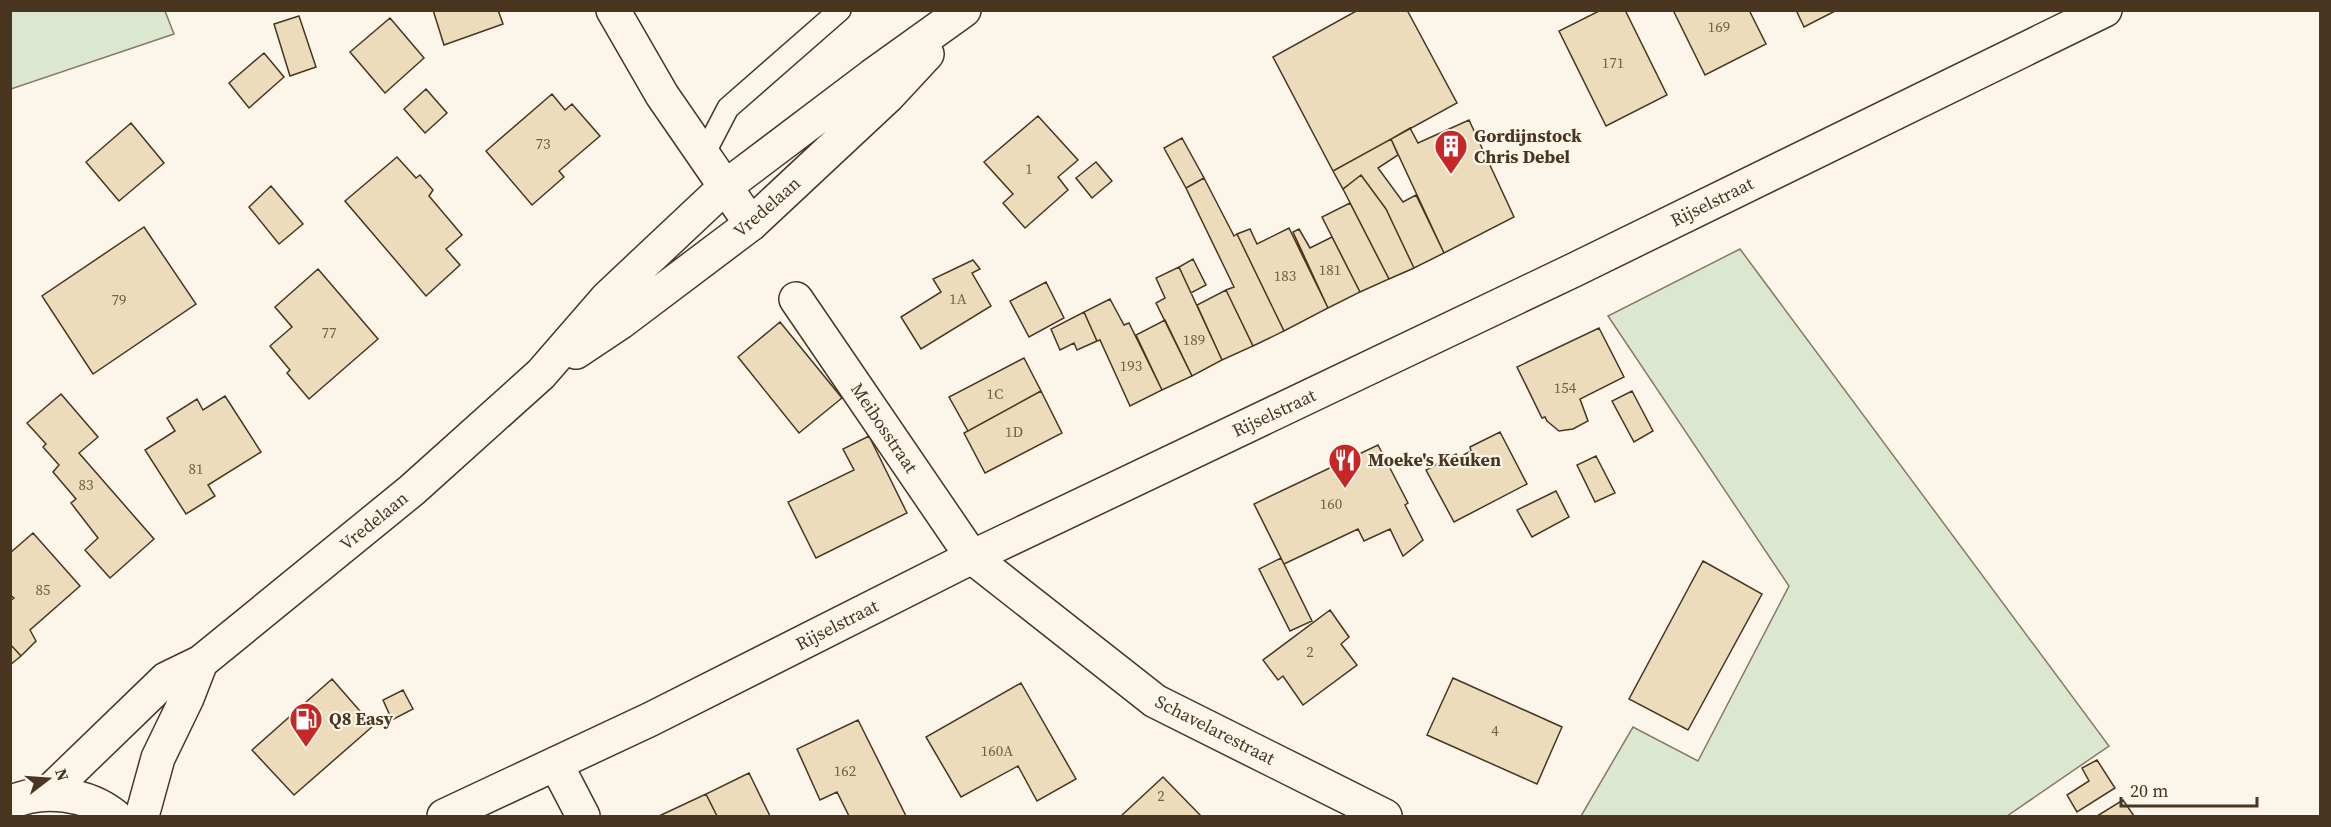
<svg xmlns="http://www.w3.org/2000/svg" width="2331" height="827" font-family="'Source Serif 4',serif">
<rect width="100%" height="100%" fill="#fbf6e9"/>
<path fill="#dce7d0" stroke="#887966" stroke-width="1.5" d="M10,11H165L174,34L11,89Z
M1740,249L2109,746L2007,816H1581L1633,727L1698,761L1789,586L1608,316Z"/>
<path fill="#ecdcbc" stroke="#4a3520" stroke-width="1.5" d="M433,10H498L503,24L444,45Z
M1358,10H1407L1457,103L1333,171L1273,57Z
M1601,10H1625L1667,95L1606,126L1559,31Z
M1673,10H1749L1766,44L1705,75Z
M1796,10H1837L1804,27Z
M299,16L316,67L290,76L274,24Z
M390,18L424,58L385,93L350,52Z
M264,53L284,77L249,108L229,83Z
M426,89L447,113L425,133L404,109Z
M552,94L565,110L572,104L600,136L559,171L564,177L532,205L486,151Z
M1038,116L1078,160L1058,177L1068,190L1025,228L1003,203L1013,194L984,162Z
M1469,120L1514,217L1444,253L1391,139L1410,128L1418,143Z
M131,123L164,163L119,201L86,162Z
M1182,138L1204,178L1186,188L1164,148Z
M1391,139L1398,155L1378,168L1403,202L1416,195L1444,253L1414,268L1386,209L1361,175L1343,189L1333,171Z
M397,157L416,178L420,175L433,190L429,196L462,235L446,249L460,265L426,296L345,201Z
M1096,162L1112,181L1092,198L1076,178Z
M1361,175L1386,209L1414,268L1389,279L1343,189Z
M1204,178L1234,236L1237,234L1284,331L1253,346L1226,290L1234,287L1186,188Z
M271,186L303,224L279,244L249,207Z
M1350,203L1389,279L1360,292L1322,217Z
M144,227L196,304L93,374L42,296Z
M1289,228L1328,308L1284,331L1237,234L1250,229L1257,244Z
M1299,229L1310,248L1332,237L1360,292L1328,308L1293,232Z
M1193,259L1206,285L1191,293L1179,267Z
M973,260L980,269L972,273L991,306L921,349L901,317L941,292L933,279Z
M1179,267L1222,360L1192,376L1156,303L1165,298L1156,278Z
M318,269L378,339L309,399L287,373L290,370L270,346L292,327L275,307Z
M1046,282L1064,318L1029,337L1010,301Z
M1226,290L1253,346L1222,360L1197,305Z
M1110,299L1124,325L1129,323L1162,390L1130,406L1100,340L1097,341L1084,312Z
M1084,312L1097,341L1077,350L1074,343L1060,350L1051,329Z
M1165,320L1192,376L1162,390L1136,335Z
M780,322L842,398L799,433L738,357Z
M1599,328L1624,377L1580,399L1588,421L1573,429L1559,431L1547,421L1545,417L1542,418L1517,367Z
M1024,358L1041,391L968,431L949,397Z
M1041,391L1062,433L985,473L964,433Z
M1632,391L1653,431L1634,442L1612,401Z
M61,394L98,437L79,453L154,539L110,578L85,550L98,538L71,503L76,499L53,472L59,465L43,447L46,444L27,423Z
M225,396L261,452L208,485L215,496L186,514L145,450L175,431L167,418L197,399L203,410Z
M1500,432L1527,484L1454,522L1426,470L1456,454L1458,458L1471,451L1470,447Z
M869,436L907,513L816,558L788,502L854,470L843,449Z
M1378,445L1408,503L1405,505L1423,540L1403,556L1390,529L1364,541L1358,529L1284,564L1254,504Z
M1596,456L1615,493L1595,502L1577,465Z
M1556,491L1569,517L1532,537L1517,510Z
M33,533L80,586L30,630L36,641L21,656L10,644V601L14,598L10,595V553Z
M1281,558L1312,621L1290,631L1259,569Z
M1703,561L1762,594L1688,730L1629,699Z
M1330,610L1349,637L1341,644L1357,665L1303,705L1283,676L1278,680L1263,660Z
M10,644L21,656L10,665Z
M1453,678L1562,727L1537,784L1427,735Z
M332,679L373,726L294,795L252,750Z
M1021,683L1076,779L1037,801L1018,766L961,797L926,737Z
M403,690L413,709L392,720L383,700Z
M858,720L906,816H849L837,792L820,800L797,749Z
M2097,760L2115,788L2077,812L2067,795L2089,781L2082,768Z
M749,773L770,816H717L706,794Z
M1163,777L1201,816H1121Z
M706,794L717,816H659Z
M2123,800L2134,816H2097Z"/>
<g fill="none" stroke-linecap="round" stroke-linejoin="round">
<defs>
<path id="service" d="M703,156L728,108L840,10"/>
<path id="minor" d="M613,10L662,95L751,224
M796,299L972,557L1155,701L1385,816
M556,764L583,816"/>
<path id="tertiary" d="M444,816L651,719L972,557L1574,270L2105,10"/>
<path id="primary" d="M576,352L621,322L751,224L888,96L927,54
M47,794L166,679L201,662L412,490L541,374L607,298L725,187L872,76L964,10
M10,803C43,787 88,794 115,816
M142,816L158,758L187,698L201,662"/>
</defs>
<use href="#service" stroke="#4a3520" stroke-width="24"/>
<use href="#minor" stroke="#4a3520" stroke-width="36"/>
<use href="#tertiary" stroke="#4a3520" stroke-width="36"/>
<use href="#primary" stroke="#4a3520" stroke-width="36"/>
<use href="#service" stroke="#fbf6e9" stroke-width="21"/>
<use href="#minor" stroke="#fbf6e9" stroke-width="33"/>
<use href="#tertiary" stroke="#fbf6e9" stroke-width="33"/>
<use href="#primary" stroke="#fbf6e9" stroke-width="33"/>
</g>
<defs>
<symbol id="building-pin" viewBox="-11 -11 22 30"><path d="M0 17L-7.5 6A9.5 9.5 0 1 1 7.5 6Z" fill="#c62828" stroke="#fbf6e9"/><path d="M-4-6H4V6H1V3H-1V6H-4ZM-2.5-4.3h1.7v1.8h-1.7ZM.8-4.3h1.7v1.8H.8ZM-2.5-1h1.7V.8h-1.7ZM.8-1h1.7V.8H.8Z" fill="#fff"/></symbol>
<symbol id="restaurant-pin" viewBox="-11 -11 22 30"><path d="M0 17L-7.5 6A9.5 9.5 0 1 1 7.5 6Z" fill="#c62828" stroke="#fbf6e9"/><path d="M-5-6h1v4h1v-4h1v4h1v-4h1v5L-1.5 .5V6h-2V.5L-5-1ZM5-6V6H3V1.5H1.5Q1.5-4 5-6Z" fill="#fff"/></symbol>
<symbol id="fuel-pin" viewBox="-11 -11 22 30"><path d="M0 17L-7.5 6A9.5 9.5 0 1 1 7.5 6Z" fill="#c62828" stroke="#fbf6e9"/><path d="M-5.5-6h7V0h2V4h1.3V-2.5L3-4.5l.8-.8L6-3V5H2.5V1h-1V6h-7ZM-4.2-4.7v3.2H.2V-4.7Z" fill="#fff"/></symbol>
</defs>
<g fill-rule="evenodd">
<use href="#building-pin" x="1432" y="127" width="38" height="52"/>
<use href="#restaurant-pin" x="1326" y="441" width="38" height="52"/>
<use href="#fuel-pin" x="287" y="700" width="38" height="52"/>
</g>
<g text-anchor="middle" stroke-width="4.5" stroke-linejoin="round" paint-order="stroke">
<g font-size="15" fill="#725f47">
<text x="1719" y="32">169</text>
<text x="1613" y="68">171</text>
<text x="543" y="149">73</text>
<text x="1029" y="174">1</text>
<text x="1330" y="275">181</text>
<text x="1285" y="281">183</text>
<text x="958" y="304">1A</text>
<text x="119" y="305">79</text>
<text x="329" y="338">77</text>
<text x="1194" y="345">189</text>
<text x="1131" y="371">193</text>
<text x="1565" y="393">154</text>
<text x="995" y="399">1C</text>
<text x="1014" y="437">1D</text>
<text x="196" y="474">81</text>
<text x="86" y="490">83</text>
<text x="1331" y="509">160</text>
<text x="43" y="595">85</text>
<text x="1310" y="657">2</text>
<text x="1495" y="736">4</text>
<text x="997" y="756">160A</text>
<text x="845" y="776">162</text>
<text x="1161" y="801">2</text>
</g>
<g font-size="18" font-weight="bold" fill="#4a3520" stroke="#fbf6e9" text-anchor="start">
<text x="1474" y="142">Gordijnstock<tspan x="1474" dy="21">Chris Debel</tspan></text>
<text x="1368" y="466">Moeke's Keuken</text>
<text x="329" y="725">Q8 Easy</text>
</g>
<g font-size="18" fill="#4a3520" stroke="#fbf6e9">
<text transform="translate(1712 202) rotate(-26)" y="6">Rijselstraat</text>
<text transform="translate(767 207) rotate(-41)" y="6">Vredelaan</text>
<text transform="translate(1274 413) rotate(-25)" y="6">Rijselstraat</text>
<text transform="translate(884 428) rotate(56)" y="6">Meibosstraat</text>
<text transform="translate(374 521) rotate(-39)" y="6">Vredelaan</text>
<text transform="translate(837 625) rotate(-27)" y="6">Rijselstraat</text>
<text transform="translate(1215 730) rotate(27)" y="6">Schavelarestraat</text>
</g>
</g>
<rect width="2331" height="827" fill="none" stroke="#4a3520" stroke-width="24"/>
<g transform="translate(48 779) rotate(73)" stroke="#fbf6e9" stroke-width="4.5" paint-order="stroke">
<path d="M0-4.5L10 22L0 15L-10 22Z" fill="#4a3520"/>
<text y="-9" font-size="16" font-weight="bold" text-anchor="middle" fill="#4a3520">N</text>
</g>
<path d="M2121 797v9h136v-9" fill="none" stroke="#4a3520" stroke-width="3"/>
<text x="2130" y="797" font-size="18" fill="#4a3520" stroke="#fbf6e9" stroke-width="4.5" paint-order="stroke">20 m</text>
</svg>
